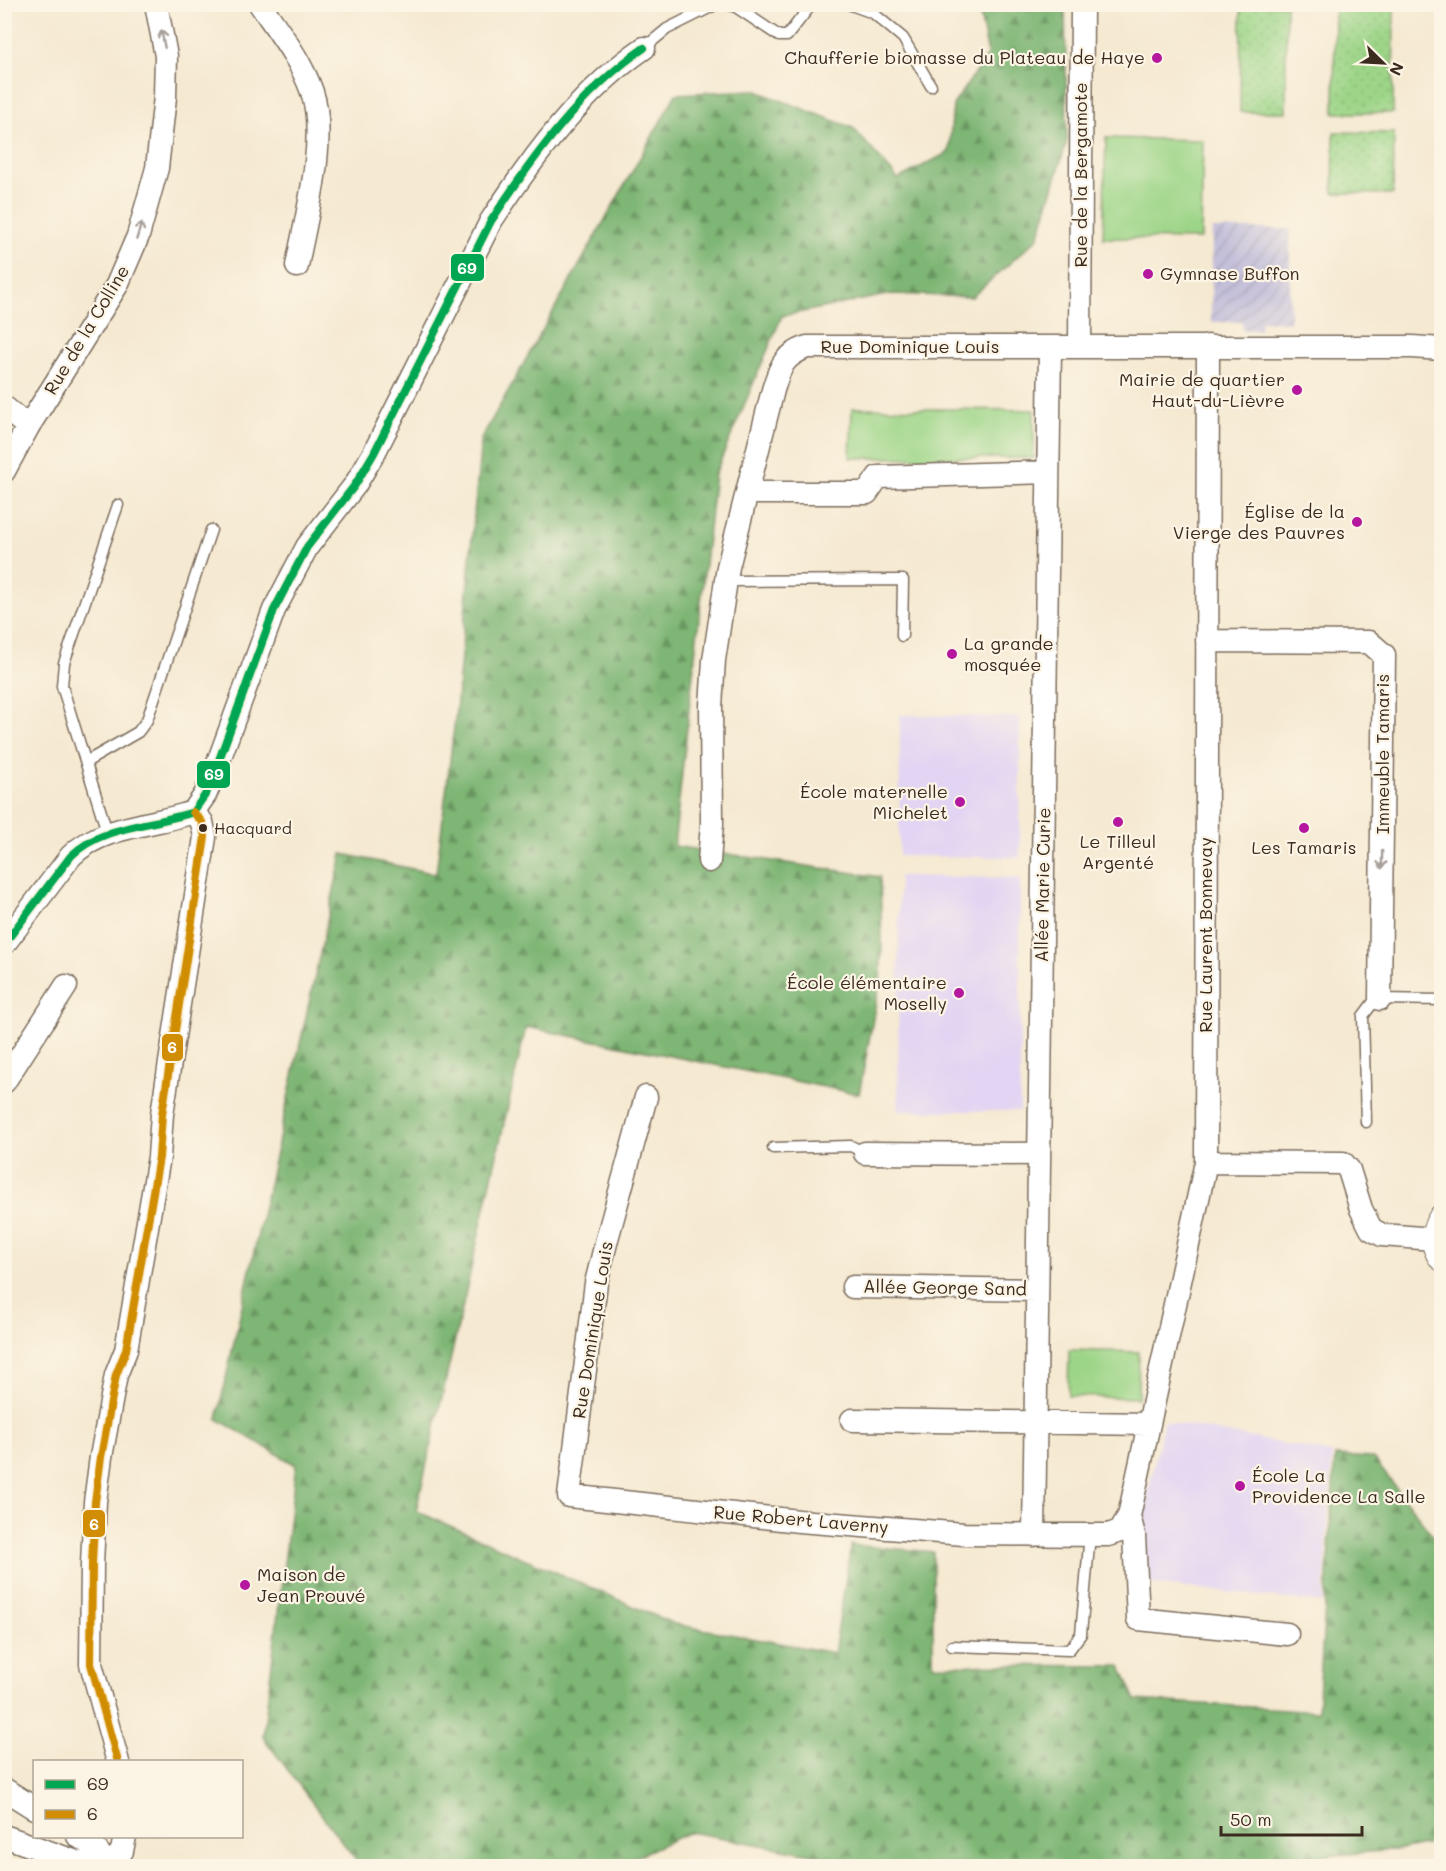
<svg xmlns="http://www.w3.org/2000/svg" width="1446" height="1871" font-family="Mali,sans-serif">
<defs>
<pattern id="industrial-furrows" width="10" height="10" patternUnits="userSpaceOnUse" patternTransform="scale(1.5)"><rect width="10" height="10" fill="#c5c0da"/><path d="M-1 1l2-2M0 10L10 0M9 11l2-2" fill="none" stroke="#aaa5bb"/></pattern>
<pattern id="forest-firs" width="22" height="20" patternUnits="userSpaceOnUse" patternTransform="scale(1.5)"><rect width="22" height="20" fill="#7eb674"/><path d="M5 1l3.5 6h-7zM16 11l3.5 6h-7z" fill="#68945f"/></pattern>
<pattern id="garden-dots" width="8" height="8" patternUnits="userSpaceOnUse" patternTransform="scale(1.5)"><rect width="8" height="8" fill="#9dd588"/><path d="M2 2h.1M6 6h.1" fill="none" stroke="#88b775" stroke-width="1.8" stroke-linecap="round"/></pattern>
</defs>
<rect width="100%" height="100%" fill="#fcf5e5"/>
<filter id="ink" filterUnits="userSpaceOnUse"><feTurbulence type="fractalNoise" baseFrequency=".0167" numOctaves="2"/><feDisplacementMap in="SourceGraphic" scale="12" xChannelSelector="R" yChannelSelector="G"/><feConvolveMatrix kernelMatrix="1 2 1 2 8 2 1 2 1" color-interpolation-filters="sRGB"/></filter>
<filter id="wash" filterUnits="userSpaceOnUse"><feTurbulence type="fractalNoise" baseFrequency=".008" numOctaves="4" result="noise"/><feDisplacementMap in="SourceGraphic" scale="24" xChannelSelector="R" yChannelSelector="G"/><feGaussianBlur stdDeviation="1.35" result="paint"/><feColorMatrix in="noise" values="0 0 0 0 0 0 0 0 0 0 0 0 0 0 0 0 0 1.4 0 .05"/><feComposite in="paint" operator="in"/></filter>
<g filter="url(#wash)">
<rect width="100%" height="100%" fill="#f5e9d1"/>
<path fill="#e2d4f3" d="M900,715L1020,717V857L899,856Z
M899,876L1020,878V1111H898Z
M1164,1421L1332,1453L1323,1603L1145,1583L1142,1519Z"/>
<path fill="url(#industrial-furrows)" d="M1212,229H1290V322L1261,321L1260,330H1242V322H1211Z"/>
<path fill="url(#forest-firs)" stroke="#5c7049" stroke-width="1.5" d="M978,5H1065L1067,141L1038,238L972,297L892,294L782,316L715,474L674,846L880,877L882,945L880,981L859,1094L526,1027L416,1511L674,1624L834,1653L851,1545L933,1552V1665L1121,1666L1136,1700L1318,1711L1335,1456L1373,1458L1441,1546V1842L1404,1849L1212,1866H877L690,1832L615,1866H360L263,1737L296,1465L217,1419L342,854L436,874L456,711L481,439L676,94L754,90L853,128L898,179L949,152L953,105L988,54Z"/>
<path fill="#9dd588" stroke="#6c8053" stroke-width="1.5" d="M1106,138L1203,140L1201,239L1103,238Z
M852,408L1034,410V458H850Z
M1069,1350L1139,1352L1138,1398L1068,1396Z"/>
<path fill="url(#garden-dots)" stroke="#6c8053" stroke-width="1.5" d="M1241,5H1286V112H1240Z
M1335,5H1394L1393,113H1334Z
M1334,132L1394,133L1393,194L1333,193Z"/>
</g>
<g filter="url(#ink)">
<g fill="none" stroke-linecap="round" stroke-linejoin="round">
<defs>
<path id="service" d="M727,4L736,7L779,36H787L812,4
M848,4L873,13L903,38L931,86
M644,48L667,29L717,4
M726,581L903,580L902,636
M86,762L138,732L147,720L211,530
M108,835L62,686L64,663L118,505
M1366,1122L1363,1016L1372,1004L1380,999L1442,1000
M773,1148L851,1146L865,1153
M952,1646L1069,1650L1081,1634L1090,1534"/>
<path id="minor" d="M260,4C279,32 301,60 312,92C328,139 306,217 297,266
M1080,346L1082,4
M4,407L28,427
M4,471L28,427L117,285L138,236L157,168L165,97L166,56L156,4
M747,493H867L878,477L1048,472
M1207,641L1369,642L1384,655L1380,999
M709,861L712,824L711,706L714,660L728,567L773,390C780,367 783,356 807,347H1412L1442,349
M4,944L71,856C102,825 153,826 193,812L205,795L212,779L274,610L307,547L355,485L374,453L491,221C533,157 580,92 644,48
M4,1082L66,986
M646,1097L607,1239L596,1283L569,1496L799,1521L964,1534L1108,1535L1120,1531L1129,1516L1206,1162L1208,346
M865,1153L1039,1154
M1206,1162L1343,1163L1349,1170L1361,1209L1371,1229L1382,1235L1434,1239
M853,1287L1037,1290
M852,1420L1149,1424
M1129,1516L1134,1535L1138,1619L1287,1634
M1034,1535L1050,347
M118,1762L91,1664L92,1564L95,1502L101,1457L116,1375L126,1350L159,1157L162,1114L205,837L202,822L193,812
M4,1789L34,1808
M4,1836L88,1866
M78,1836L94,1847L109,1866
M110,1866L122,1851L125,1836"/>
<path id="tertiary" d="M1442,1218C1433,1232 1433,1244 1442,1257"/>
</defs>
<use href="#service" stroke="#7c6d5d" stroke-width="13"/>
<use href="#minor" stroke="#7c6d5d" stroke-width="25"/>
<use href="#tertiary" stroke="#7c6d5d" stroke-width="29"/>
<use href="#service" stroke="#fff" stroke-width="10"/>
<use href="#minor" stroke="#fff" stroke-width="22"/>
<use href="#tertiary" stroke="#fff" stroke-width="27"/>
<defs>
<path id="bus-1" d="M4,944L71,856C102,825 153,826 193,812L205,795L212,779L274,610L307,547L355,485L374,453L491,221C533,157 580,92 644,48"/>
<path id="bus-2" d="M118,1762L91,1664L92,1564L95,1502L101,1457L116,1375L126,1350L159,1157L162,1114L205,837L202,822L193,812"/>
</defs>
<use href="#bus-1" stroke="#fcf5e5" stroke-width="12"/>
<use href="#bus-2" stroke="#fcf5e5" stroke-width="12"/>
<use href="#bus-1" stroke="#00a651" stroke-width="8"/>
<use href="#bus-2" stroke="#d18d06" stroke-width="8"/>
</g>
<defs><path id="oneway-shaft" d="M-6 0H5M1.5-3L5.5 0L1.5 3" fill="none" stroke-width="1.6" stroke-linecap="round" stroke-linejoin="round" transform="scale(1.5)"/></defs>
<g stroke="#a79f9a">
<use href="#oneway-shaft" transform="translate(163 39) rotate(-101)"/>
<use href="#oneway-shaft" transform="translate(139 231) rotate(-73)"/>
<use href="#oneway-shaft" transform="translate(1382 860) rotate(91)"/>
</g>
</g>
<g fill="#b5179e" stroke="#fcf5e5" stroke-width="2">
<circle cx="1157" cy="58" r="6"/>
<circle cx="1148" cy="274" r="6"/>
<circle cx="1297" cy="390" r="6"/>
<circle cx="1357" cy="522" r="6"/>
<circle cx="952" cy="654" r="6"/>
<circle cx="960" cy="802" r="6"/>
<circle cx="1118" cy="822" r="6"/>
<circle cx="1304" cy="828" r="6"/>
<circle cx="959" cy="993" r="6"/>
<circle cx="1240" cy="1486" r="6"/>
<circle cx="245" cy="1585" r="6"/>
</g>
<circle fill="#3b2a1e" stroke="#fcf5e5" stroke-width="2" cx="203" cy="828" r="5"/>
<g text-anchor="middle" stroke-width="4.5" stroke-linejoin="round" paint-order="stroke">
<g font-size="16" fill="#3b2a1e" stroke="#fcf5e5" text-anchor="start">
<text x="214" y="834">Hacquard</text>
</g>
<g font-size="18" fill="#3b2a1e" stroke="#fcf5e5" text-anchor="end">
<text x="1145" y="64">Chaufferie biomasse du Plateau de Haye</text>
<text x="1160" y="280" text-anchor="start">Gymnase Buffon</text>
<text x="1285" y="386">Mairie de quartier<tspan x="1285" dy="21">Haut-du-Lièvre</tspan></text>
<text x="1345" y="518">Église de la<tspan x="1345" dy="21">Vierge des Pauvres</tspan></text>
<text x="964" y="650" text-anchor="start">La grande<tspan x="964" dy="21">mosquée</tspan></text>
<text x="948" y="798">École maternelle<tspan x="948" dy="21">Michelet</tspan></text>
<text x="1118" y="848" text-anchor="middle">Le Tilleul<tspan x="1118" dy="21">Argenté</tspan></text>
<text x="1304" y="854" text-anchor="middle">Les Tamaris</text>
<text x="947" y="989">École élémentaire<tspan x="947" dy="21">Moselly</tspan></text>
<text x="1252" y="1482" text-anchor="start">École La<tspan x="1252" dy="21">Providence La Salle</tspan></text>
<text x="257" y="1581" text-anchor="start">Maison de<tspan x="257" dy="21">Jean Prouvé</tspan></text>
</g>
<g font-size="18" fill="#3b2a1e" stroke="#fcf5e5">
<text transform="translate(1081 175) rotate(-90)" y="6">Rue de la Bergamote</text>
<text transform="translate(87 330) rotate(-59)" y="6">Rue de la Colline</text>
<text x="910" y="353">Rue Dominique Louis</text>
<text transform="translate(1383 754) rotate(-90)" y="6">Immeuble Tamaris</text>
<text transform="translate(1043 885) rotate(-89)" y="6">Allée Marie Curie</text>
<text transform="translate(1206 935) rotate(-90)" y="6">Rue Laurent Bonnevay</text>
<text transform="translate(945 1288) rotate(1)" y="6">Allée George Sand</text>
<text transform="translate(593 1330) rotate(-81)" y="6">Rue Dominique Louis</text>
<text transform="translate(801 1520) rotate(5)" y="6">Rue Robert Laverny</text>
</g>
</g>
<g stroke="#fcf5e5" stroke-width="2">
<rect x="450" y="253" width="35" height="29" rx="6" fill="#00a651"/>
<rect x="196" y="760" width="35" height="29" rx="6" fill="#00a651"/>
<rect x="161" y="1033" width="23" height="29" rx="6" fill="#d18d06"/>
<rect x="82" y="1509" width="24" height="29" rx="6" fill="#d18d06"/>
</g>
<g font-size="16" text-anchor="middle" font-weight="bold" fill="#fff">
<text x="467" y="274">69</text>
<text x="214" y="780">69</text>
<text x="172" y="1053">6</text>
<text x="94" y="1530">6</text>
</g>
<rect width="1446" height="1871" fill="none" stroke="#fcf5e5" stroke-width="24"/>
<rect x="33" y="1760" width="210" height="78" fill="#fcf5e5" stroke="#afa495" stroke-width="1.5"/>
<rect x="45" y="1780" width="30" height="9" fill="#00a651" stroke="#afa495" stroke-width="1.5"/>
<text x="87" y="1790" font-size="18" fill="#3b2a1e">69</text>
<rect x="45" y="1810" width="30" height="9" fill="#d18d06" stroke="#afa495" stroke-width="1.5"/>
<text x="87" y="1820" font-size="18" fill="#3b2a1e">6</text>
<g transform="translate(1383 63) rotate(114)" stroke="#fcf5e5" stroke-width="4.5" paint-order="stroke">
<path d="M0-4.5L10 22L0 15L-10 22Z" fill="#3b2a1e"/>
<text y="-9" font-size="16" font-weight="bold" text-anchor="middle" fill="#3b2a1e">N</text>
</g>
<path d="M1221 1826v9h141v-9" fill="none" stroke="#3b2a1e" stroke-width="3"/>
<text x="1230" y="1826" font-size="18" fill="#3b2a1e" stroke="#fcf5e5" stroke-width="4.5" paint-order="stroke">50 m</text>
</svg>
